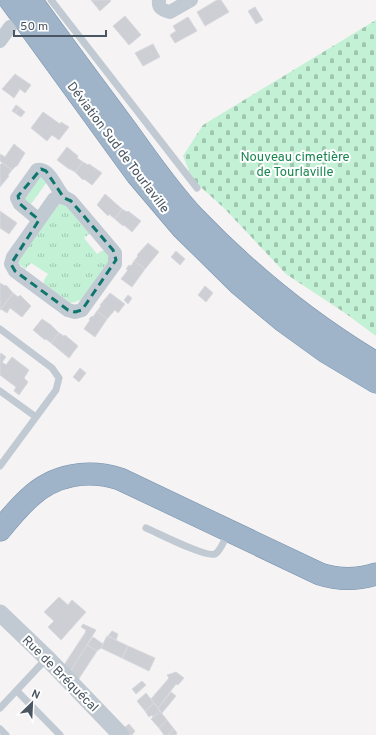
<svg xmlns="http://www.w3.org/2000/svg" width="376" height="735" font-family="Overpass,sans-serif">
<defs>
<pattern id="grass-tufts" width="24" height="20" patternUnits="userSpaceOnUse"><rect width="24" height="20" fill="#c3f1d5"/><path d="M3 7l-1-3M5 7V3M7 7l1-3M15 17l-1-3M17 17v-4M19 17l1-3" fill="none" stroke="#a0c6b0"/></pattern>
<pattern id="cemetery-stones" width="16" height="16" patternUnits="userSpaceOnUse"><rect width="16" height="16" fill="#c3f1d5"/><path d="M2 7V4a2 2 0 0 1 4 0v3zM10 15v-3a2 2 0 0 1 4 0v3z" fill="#a0c6b0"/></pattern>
</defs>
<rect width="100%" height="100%" fill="#f5f3f3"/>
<path fill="url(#grass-tufts)" d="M37,174L47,182L31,204L24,199Z
M63,204L68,206L90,231L89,234L84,238L97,254L103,250L108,253L109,261L81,300L71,303L44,284V280L48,274L31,263L25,269L18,263V255L58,205Z"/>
<path fill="url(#cemetery-stones)" d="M376,20V336L345,313L286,274L225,209L193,180L183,156L203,125Z"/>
<path fill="#cdcfd5" stroke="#d7d9de" d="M91,0H110L111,1L100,11Z
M217,0H221L229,12L205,26L197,12Z
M255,7L263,20L256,24L248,11Z
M125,16L141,35L129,45L113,26Z
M188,17L197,31L175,43L170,35L176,31L173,26Z
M153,44L160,57L143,66L135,53Z
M15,74L31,85L25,93L20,89L14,98L2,89Z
M16,105L19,107L15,113L12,111Z
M19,107L25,112L21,117L15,113Z
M43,112L60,124L61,122L69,127L59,140L52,135L47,141L31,128Z
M14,144L25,153L17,166H16L12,170L0,161V154L5,157Z
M67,147L78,156L77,158L83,162L75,172L70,169H69L57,160Z
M83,162L88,165L89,164L102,173L92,185L84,179L83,180L75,172Z
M2,163L12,170L8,175L9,176L0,187V165Z
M105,194L122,209L115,219L109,214L108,216L97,205Z
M122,209L127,212L128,211L141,221L132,232L124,225L123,226L115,219Z
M0,211L17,223L9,234L0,228Z
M148,243L159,252L145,269L134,261L138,256L137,255Z
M176,251L185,259L180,265L171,257Z
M134,261L145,269L132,287L121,279L128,270L126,269L129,265L131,266Z
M0,283L5,286L6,285L13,293L0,310Z
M205,286L213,293L206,302L198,295Z
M13,293L18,297L20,295L31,306L22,317L10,308L7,313L1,309Z
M110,293L125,304L118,313L115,310L107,319L97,311L101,306L100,305Z
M128,295L132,298L128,304L124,300Z
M97,311L107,319L95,337L84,329L90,320L89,319L92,316L93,317Z
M42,319L51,325L59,333L51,343L46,339L45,340L33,330Z
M59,333L64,336L65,335L78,346L69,358L51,343Z
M1,353L6,357L2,362L6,365L12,357L29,370L24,378L28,382L19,395L14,391L16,387L0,375V355Z
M80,368L86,373L79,382L73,377Z
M59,597L68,605L72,600L86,612L61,640L48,627L54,621L44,612Z
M83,624L96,630L70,672L64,665L85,633L86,630L81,627Z
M112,631L118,634L116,640L108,636Z
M107,636L128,646L122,658L101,648Z
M93,637L103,644L101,648L97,651L87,645Z
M87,645L97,651L78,680L70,672Z
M128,646L155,658L149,671L122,658Z
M176,672L184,678L178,685L176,684L158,708L151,699L169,678L167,675Z
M142,681L146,685L136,694L132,689Z
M171,692L176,696L162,713L158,708Z
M146,693L154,703L145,711L137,701Z
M154,703L160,711L153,717L152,715L149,717L145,711Z
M160,711L167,720L159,728L151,719Z
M167,720L174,729L167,735H164L159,728Z
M129,724L135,731L132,735H130L124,728Z
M174,729L177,733L176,735H167Z"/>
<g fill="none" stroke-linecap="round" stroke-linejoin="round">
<defs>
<path id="trunk" d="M10,0L137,175L182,228L240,285L283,321L326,352L376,382
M31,0C62,43 94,86 126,129C147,158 170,192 195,218C249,274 309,323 376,363
M0,530C9,519 18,508 29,498C54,474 88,469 120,479L320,574C339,580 357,580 376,574"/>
</defs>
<use href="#trunk" stroke="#7690ad" stroke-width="23"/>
<path stroke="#c1cad2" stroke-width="7" d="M51,0L197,188
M0,329L52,368L59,378L56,390L0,466
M0,391L36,417
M146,528C158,533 206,558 215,554C221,551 225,538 228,532
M17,691L60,735
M0,708L47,658
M0,729L6,735"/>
<path stroke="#c1cad2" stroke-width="14" d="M159,0C158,8 162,10 170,12L191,0
M0,41L10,27
M39,220L20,204L17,198L37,170C49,167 56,188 63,196C65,198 68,199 71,201L115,253V264L82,310L75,312L68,310L15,271L11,264L13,257L54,199L59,197L64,198"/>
<path stroke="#c1cad2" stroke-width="17" d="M0,613L47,658L121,735"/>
<use href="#trunk" stroke="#9fb4c9" stroke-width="22"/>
</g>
<path fill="none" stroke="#0f766e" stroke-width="3" stroke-dasharray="8 5" stroke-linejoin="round" d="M41,169L46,171L64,198L71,201L113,250L116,260L82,310L75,312L68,310L15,271L11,264L39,220L20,204L18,196Z"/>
<g text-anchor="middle" stroke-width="4" stroke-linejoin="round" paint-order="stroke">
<g font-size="13" fill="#4a5661" stroke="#fff">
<text transform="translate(119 147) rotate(53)" y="5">Déviation Sud de Tourlaville</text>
<text transform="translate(61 673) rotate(45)" y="5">Rue de Bréquécal</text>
</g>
<g font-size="13" fill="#17864f" stroke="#fff">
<text x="295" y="161">Nouveau cimetière<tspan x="295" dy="15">de Tourlaville</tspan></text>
</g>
</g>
<g transform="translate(32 703) rotate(24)" stroke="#ffffff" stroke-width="3" paint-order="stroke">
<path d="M0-3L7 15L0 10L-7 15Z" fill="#4a5661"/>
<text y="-6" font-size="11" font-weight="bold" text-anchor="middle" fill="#4a5661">N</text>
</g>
<path d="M14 30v6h92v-6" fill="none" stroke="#4a5661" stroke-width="2"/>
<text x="20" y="30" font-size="12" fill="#4a5661" stroke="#ffffff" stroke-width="3" paint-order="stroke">50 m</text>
</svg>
